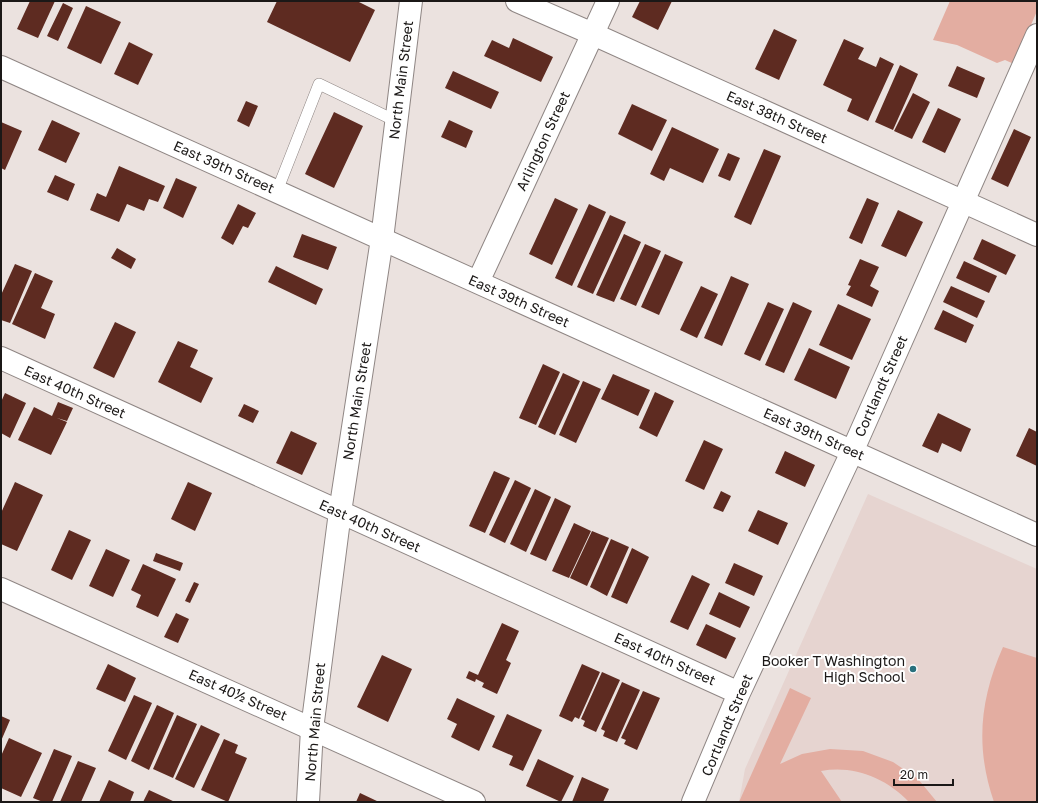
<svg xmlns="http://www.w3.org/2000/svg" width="1038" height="803" font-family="'Golos Text',sans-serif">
<rect width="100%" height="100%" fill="#ebe2df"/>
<path fill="#e6d4d0" d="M868,494L1037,569V802H739L745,769Z"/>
<path fill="#e3ada1" d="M950,1H1037V11L1014,64L1005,60L997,63L957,45L933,40Z
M1003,647L1037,658V802H994C975,747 980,699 1003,647Z
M790,688L811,698L780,764L802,754L830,749L863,751L893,762L918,779L937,802H909C886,778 854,765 821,771L842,802H739Z"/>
<path fill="#5e2b21" d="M30,1H55L38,38L17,29Z
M277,1H357L375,10L350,62L267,22Z
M640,1H672L658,30L632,17Z
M63,3L73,8L58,41L47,36Z
M86,6L121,22L101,64L67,48Z
M774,29L797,40L779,80L755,69Z
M513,38L553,57L541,82L484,56L492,40L509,48Z
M844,39L864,48L858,59L876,67L880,57L894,64L868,121L847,111L852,99L823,85Z
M129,42L153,54L138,85L114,74Z
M900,65L918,74L893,130L875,122Z
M957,66L985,78L977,98L948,86Z
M453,71L499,92L491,109L445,88Z
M913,93L930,102L912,139L894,131Z
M246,101L258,106L249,127L237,121Z
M632,104L667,120L652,151L618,134Z
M938,108L961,119L945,153L922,142Z
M334,112L363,126L334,188L305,174Z
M52,120L80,133L66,163L38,150Z
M449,120L473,131L466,148L441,137Z
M1,122L22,131L5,170L1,168Z
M672,127L719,149L703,183L670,168L664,181L650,174Z
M1014,129L1031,137L1008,187L991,179Z
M764,149L781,156L751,225L734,217Z
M728,153L740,158L730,181L718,176Z
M119,166L165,186L158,202L149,199L144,211L127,204L119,222L90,210L97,193L106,197Z
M55,175L75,184L68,201L47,192Z
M176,178L197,187L183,218L163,208Z
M555,198L578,209L552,265L529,254Z
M867,198L879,203L862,244L849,238Z
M238,204L256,213L248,228L243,226L233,245L221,238Z
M589,204L606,212L572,286L555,278Z
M898,210L923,222L906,257L881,246Z
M610,215L626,222L593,294L577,287Z
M302,234L337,247L328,270L293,257Z
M624,234L641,242L614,302L596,295Z
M982,239L1016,255L1006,275L973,259Z
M645,244L661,251L636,306L620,299Z
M117,248L136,259L131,269L111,258Z
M665,254L683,262L659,315L641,307Z
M860,259L879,267L870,286L879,291L872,307L846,295L851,286L848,285Z
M964,261L997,276L989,293L956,278Z
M15,264L32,271L10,323L1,320V295Z
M276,266L323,289L316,305L268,282Z
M35,273L53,281L41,308L55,314L45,339L12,324Z
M731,276L749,284L722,346L704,338Z
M701,286L718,294L697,338L680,330Z
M951,286L985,301L977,318L943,302Z
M768,302L784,309L760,361L744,354Z
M793,302L812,311L784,373L765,365Z
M838,304L871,319L852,360L819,345Z
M943,310L974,325L966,343L934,329Z
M115,322L136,332L114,378L93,368Z
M178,341L198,350L190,367L213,378L201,403L158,382Z
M809,348L850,367L836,399L794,380Z
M543,364L560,372L536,425L519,418Z
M563,373L580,381L555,435L538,427Z
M613,374L650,390L638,416L601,399Z
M583,381L601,389L576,443L559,435Z
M655,392L674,401L657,437L639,428Z
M5,393L26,403L10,438L1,433V402Z
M58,402L73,408L67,421L57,418L67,422L51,455L18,440L34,407L52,416Z
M244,404L259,411L253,423L238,416Z
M938,413L971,429L961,452L942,443L938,453L922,446Z
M1029,428L1037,432V466L1016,456Z
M291,431L317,443L302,475L276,463Z
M704,440L723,449L704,490L685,481Z
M785,451L815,465L805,487L775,473Z
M494,471L510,478L485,533L469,526Z
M515,480L531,488L505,543L489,535Z
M15,482L43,495L17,551L1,544V513Z
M188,482L212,493L195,531L171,519Z
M535,489L551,497L526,552L510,544Z
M721,491L731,496L723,512L713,508Z
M555,498L571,506L546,561L530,554Z
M758,510L788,523L778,545L748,531Z
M574,523L591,531L569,578L552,571Z
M69,530L91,540L72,580L51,570Z
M592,531L609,538L587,586L570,578Z
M611,539L629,547L607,596L590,587Z
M632,548L649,557L627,604L611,597Z
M106,549L130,560L113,597L89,586Z
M156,553L183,563L180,571L153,561Z
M734,563L763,576L754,596L725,583Z
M143,564L176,579L158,617L136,607L141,595L131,590Z
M692,575L710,584L688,630L670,622Z
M194,582L199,584L190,603L185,601Z
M719,592L750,607L740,628L709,614Z
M176,613L189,619L178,643L164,637Z
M502,623L519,631L506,660L511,663L497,694L482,687L484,683L476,679L475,682L466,678L469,671L478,675Z
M706,624L736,638L726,659L696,645Z
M382,655L412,669L388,722L357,707Z
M108,664L136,678L125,702L96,689Z
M582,664L600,672L579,719L575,717L572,722L559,716Z
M602,672L620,680L596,732L583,726L585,721L581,719Z
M622,682L640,690L617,742L603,736L605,731L601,729Z
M643,691L660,698L637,750L624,744L626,740L621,738Z
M134,695L152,703L126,760L108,751Z
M457,698L495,716L479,751L451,737L457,724L447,719Z
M157,705L174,713L149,770L131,761Z
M507,714L542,730L523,771L509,765L513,756L492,747Z
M177,715L197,724L173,778L153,769Z
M1,716L10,720L1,741Z
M201,725L220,734L194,788L175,779Z
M9,738L42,753L21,797L1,788V756Z
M224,739L238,745L235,753L247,758L228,802L201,790Z
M54,749L72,756L52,802H43L33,798Z
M538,759L574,776L561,802L526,786Z
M78,761L96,768L81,802H60Z
M582,777L609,789L603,802H572Z
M109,780L134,792L130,802H99Z
M149,790L175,802H143Z
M360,793L379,802H356Z"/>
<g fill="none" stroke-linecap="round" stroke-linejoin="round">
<defs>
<path id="lane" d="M277,191L319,84L396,121"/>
<path id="street" d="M517,1L593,34L1037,235
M1,67L1037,535
M478,282L608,1
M1,358L739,693
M1,589L474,802
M693,802L739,693L852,452L1037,35"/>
<path id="secondary" d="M308,802L312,729L340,512L382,239L411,1"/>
</defs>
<use href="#lane" stroke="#8f8684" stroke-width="12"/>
<use href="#street" stroke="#8f8684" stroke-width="24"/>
<use href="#secondary" stroke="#8f8684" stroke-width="24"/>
<use href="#lane" stroke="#fff" stroke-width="11"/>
<use href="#street" stroke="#fff" stroke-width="22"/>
<use href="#secondary" stroke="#fff" stroke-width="22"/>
</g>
<circle fill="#29707d" stroke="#fff" stroke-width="1.5" cx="913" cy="669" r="4"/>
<g text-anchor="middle" stroke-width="4" stroke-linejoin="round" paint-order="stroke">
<g font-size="14" fill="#1b1817" stroke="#fff">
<text transform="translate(401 80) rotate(-83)" y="5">North Main Street</text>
<text transform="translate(777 117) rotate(24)" y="5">East 38th Street</text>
<text transform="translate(543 141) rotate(-65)" y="5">Arlington Street</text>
<text transform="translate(224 167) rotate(24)" y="5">East 39th Street</text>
<text transform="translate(519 301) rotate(24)" y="5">East 39th Street</text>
<text transform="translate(881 386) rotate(-66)" y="5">Cortlandt Street</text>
<text transform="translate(75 392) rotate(24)" y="5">East 40th Street</text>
<text transform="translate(357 401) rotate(-81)" y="5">North Main Street</text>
<text transform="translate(814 434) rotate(24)" y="5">East 39th Street</text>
<text transform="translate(370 526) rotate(24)" y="5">East 40th Street</text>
<text transform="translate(665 659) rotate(24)" y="5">East 40th Street</text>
<text transform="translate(238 695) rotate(24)" y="5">East 40½ Street</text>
<text transform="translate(315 722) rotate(-85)" y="5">North Main Street</text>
<text transform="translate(727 725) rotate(-67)" y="5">Cortlandt Street</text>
</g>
<g font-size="14" fill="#1b1817" stroke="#fff" text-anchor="end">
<text x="905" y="666">Booker T Washington<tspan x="905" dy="16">High School</tspan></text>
</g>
</g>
<rect width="1038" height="803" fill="none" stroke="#1b1817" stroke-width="4"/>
<path d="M894 779v6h59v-6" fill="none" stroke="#1b1817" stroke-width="2"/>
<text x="900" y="779" font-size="12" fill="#1b1817" stroke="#ffffff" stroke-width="3" paint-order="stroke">20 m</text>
</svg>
